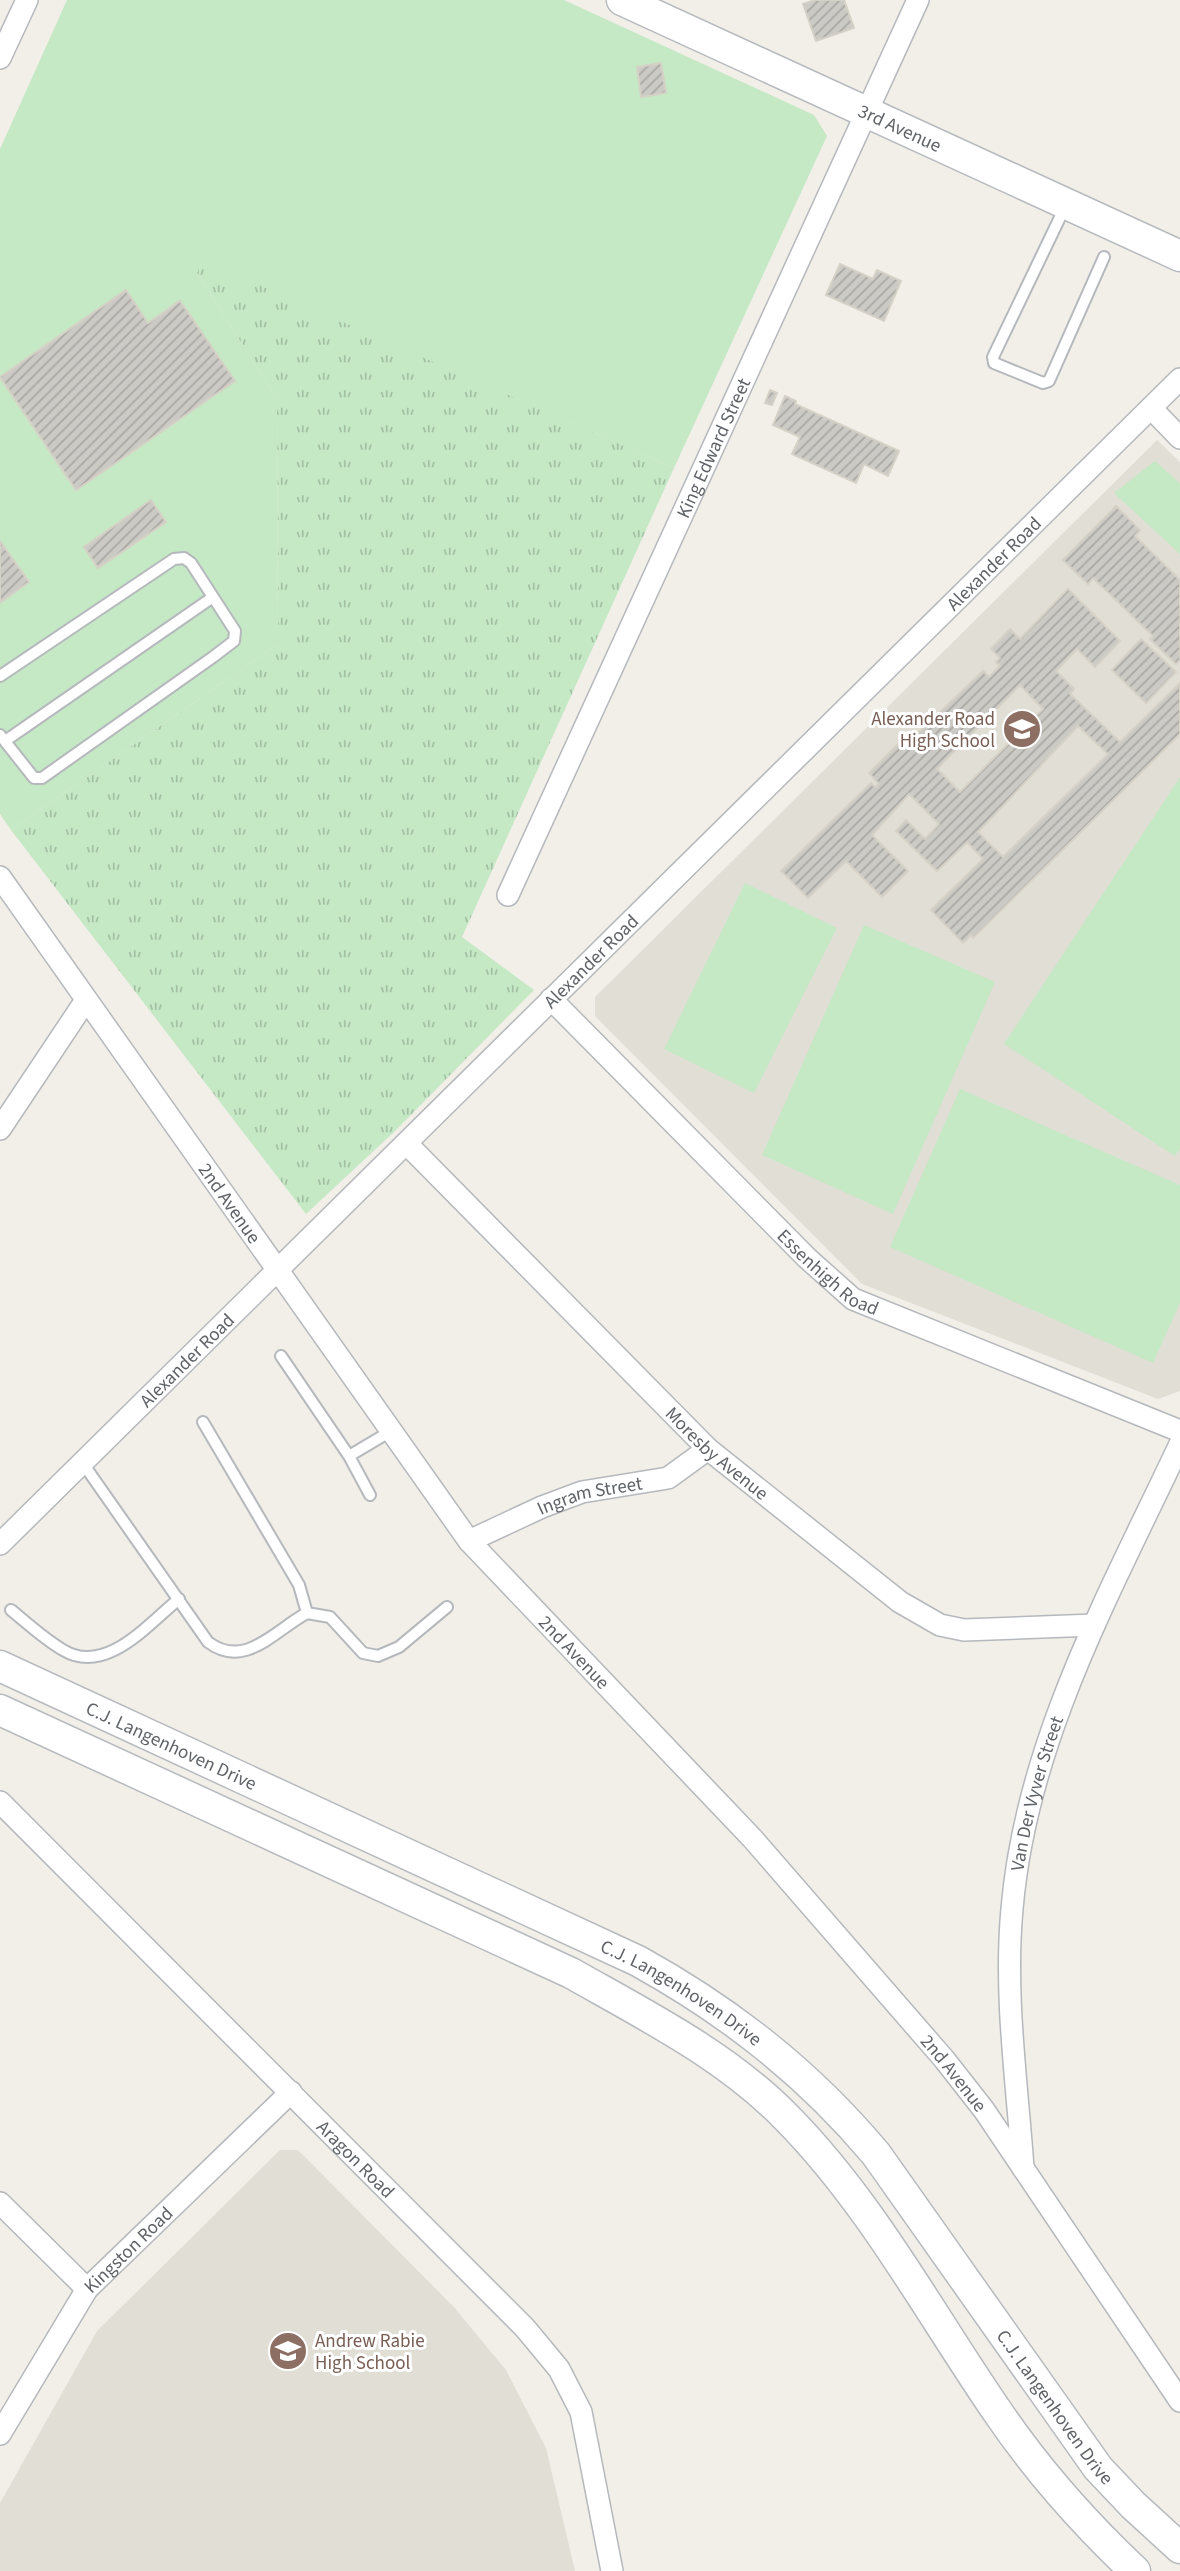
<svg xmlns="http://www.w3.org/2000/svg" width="1180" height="2571" font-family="'Source Sans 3',sans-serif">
<defs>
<pattern id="grass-tufts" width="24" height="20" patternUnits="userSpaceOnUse" patternTransform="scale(1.75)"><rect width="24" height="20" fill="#c5e8c5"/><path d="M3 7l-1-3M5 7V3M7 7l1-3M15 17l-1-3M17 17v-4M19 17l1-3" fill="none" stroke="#a3c0a4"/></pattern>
<pattern id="building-hatch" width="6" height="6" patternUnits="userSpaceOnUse" patternTransform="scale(1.75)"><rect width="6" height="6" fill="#cccac5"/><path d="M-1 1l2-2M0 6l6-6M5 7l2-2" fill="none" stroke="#a9a8a4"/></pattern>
</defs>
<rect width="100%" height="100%" fill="#f1efe8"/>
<path fill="#e1ded6" d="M1157,440L1180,462V1391L1158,1399L862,1284L595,1016V997Z
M280,2150H298L453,2306L506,2370L546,2448L575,2571H0V2503L97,2331Z"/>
<path fill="url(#grass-tufts)" d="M202,259L674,468L462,937L534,990L394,1132L306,1214L11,830L278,644L277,399L197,273Z"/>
<path fill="#c5e8c5" d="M67,0H564L814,115L827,136L674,468L202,260L197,273L277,399L278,644L11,830L0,814V149Z
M1155,461L1180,483V554L1114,493Z
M1180,777V1149L1175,1156L1004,1044Z
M745,883L837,928L754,1093L664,1049Z
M864,925L995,982L893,1214L762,1155Z
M960,1089L1180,1185V1303L1153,1363L890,1247Z"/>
<path fill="url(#building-hatch)" stroke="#d6d1c6" stroke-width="2" fill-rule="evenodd" d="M815,0H844L854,28L816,41L803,4Z
M661,63L666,93L641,97L637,67Z
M840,264L873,279L877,270L901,281L884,321L826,295Z
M126,290L148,323L180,301L235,381L76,490L0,377Z
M770,390L777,393L772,405L765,403Z
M785,396L796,401L795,404L899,451L888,476L864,464L856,483L792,454L800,437L773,425Z
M151,500L166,522L98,568L84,547Z
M1116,506L1140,530L1135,536L1180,580V660L1176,664L1150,639L1153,636L1093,578L1088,584L1063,560Z
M0,541L29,582L1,602L0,600Z
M1068,589L1120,641L1095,667L1077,649L1056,671L1074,689L1070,694L1120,742L1180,683V734L973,938L971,935L963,943L931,910L983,859L967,842L937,871L896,831L906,820L925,839L939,824L909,794L872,835L908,871L882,897L846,861L808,898L781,871L871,783L875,787L879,784L869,773L910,732L915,736L983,671L989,677L1000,666L996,662L1000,658L991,649L1010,629L1020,639ZM1020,685L1043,709L960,792L937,769ZM1078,726L1108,754L1003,857L978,832Z
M1141,639L1176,672L1146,703L1112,670Z"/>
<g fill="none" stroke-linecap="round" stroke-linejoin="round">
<defs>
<path id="lane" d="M1065,207L993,357L994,363L1043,383L1049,381L1104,257
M0,676L174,559L184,558L191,563L235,631L234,641L213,657L42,778H34L0,735
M5,741L213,597
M281,1356L349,1456L370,1495
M203,1422L299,1585L307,1613
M349,1456L391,1431
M82,1462L208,1642C245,1670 275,1630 307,1613L330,1617L363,1653L378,1656L399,1647L447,1607
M11,1610C27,1623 44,1639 63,1650C106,1676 148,1624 179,1599"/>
<g id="street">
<path d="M0,58L27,0"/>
<path d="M1151,408L1180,438"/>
<path id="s1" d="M0,877L469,1541L752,1838L944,2059L984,2110L1180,2401"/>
<path id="s2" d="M508,895L918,0"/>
<path id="s3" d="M551,999L807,1258L853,1299L1180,1431"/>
<path d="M0,1129L86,1000"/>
<path id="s4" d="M407,1144L708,1449L900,1602L940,1625L964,1630L1094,1625"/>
<path id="s5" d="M469,1541L542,1507L582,1492L668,1478L708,1449"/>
<path id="s6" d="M0,1544L1180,379"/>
<path id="s7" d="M0,1802L525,2328L559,2369L581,2412L612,2571"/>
<path id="s8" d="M1023,2168C1017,2082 1004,1995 1012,1909C1026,1742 1110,1593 1180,1444"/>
<path d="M0,2203L87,2289"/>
<path id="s9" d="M0,2434L87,2289L291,2092"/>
</g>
<g id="secondary">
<path id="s10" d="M622,0L1180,256"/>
<path id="s11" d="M0,1666L638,1961C730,2012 808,2073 876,2154L1098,2468L1133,2505L1180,2548"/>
<path d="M0,1710L571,1973C645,2015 727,2056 787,2118C871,2203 929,2312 997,2411C1037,2470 1083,2522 1135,2571"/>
</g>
</defs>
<use href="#lane" stroke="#b5b8bc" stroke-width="14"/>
<use href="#street" stroke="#b5b8bc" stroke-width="24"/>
<use href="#secondary" stroke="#b6babf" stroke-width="33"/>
<use href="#lane" stroke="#fff" stroke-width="10"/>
<use href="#street" stroke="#fff" stroke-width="21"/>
<use href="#secondary" stroke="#fff" stroke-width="30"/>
</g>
<defs>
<symbol id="school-disc" viewBox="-11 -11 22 22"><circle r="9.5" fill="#8d6e63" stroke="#fff"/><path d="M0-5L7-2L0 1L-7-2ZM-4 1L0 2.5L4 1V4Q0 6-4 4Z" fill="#fff"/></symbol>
</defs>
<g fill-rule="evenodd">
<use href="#school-disc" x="1000" y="707" width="44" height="44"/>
<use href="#school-disc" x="266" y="2329" width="44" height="44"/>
</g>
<g text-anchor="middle" stroke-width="6" stroke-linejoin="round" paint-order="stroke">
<g font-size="19" fill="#5f6368" stroke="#fff">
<text dy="7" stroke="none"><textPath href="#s10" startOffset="306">3rd Avenue</textPath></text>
<text dy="7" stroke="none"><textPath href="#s2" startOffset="492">King Edward Street</textPath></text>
<text dy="7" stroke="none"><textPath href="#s6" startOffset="1396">Alexander Road</textPath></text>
<text dy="7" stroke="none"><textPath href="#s6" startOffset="830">Alexander Road</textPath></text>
<text dy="7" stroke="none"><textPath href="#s1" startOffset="399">2nd Avenue</textPath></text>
<text dy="7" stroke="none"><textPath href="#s3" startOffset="390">Essenhigh Road</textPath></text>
<text dy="7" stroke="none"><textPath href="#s6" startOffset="262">Alexander Road</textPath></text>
<text dy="7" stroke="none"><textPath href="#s4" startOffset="438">Moresby Avenue</textPath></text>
<text dy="7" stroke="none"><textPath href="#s5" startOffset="130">Ingram Street</textPath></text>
<text dy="7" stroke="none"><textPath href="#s1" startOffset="966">2nd Avenue</textPath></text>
<text dy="7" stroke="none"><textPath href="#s11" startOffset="189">C.J. Langenhoven Drive</textPath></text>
<text dy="7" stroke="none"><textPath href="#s8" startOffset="378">Van Der Vyver Street</textPath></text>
<text dy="7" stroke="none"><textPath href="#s11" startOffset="756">C.J. Langenhoven Drive</textPath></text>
<text dy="7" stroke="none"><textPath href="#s1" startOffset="1533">2nd Avenue</textPath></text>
<text dy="7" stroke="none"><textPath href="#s7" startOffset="504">Aragon Road</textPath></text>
<text dy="7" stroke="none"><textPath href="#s9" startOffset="226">Kingston Road</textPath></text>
<text dy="7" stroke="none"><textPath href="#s11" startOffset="1321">C.J. Langenhoven Drive</textPath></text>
</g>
<g font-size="19" fill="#785e54" stroke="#fff" text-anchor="end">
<text x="995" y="725">Alexander Road<tspan x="995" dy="22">High School</tspan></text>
<text x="315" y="2347" text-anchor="start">Andrew Rabie<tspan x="315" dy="22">High School</tspan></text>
</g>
</g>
</svg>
